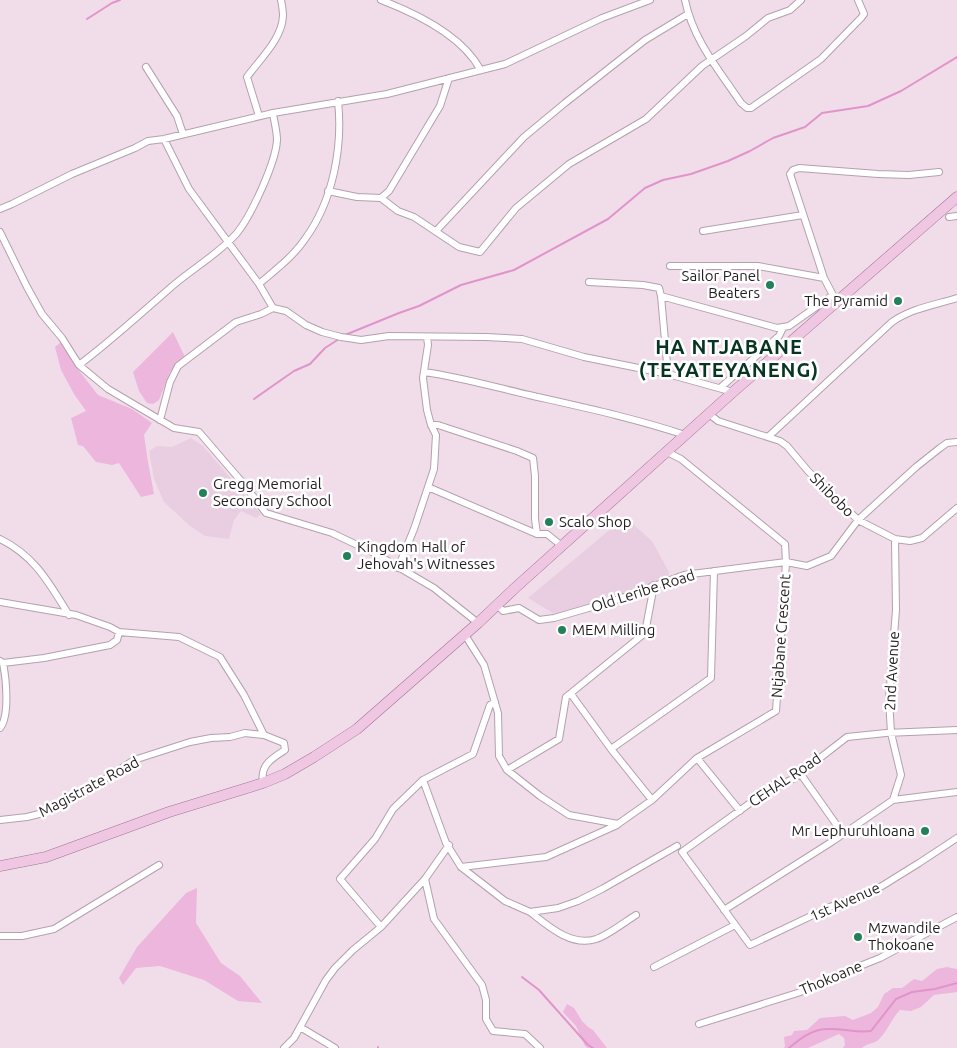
<svg xmlns="http://www.w3.org/2000/svg" width="957" height="1048" font-family="Ubuntu,sans-serif">
<rect width="100%" height="100%" fill="#f1ddea"/>
<path fill="#e8cee0" d="M191,438L203,446L261,514L256,518L241,511L234,520L229,539L205,536L190,526L164,502L154,479L149,451L157,446L172,447Z
M625,517L652,541L669,572L668,579L556,615L528,598Z"/>
<path fill="#edb6dc" d="M173,332L185,357L170,372L159,400L153,404L147,403L139,391L133,372Z
M61,342L80,372L98,395L132,409L152,423L144,435L148,462L154,494L141,497L119,463L112,465L96,462L83,446L78,445L71,418L86,411L74,394L61,370L55,347Z
M197,888L196,923L221,963L240,976L262,1003L238,1001L204,980L160,966L136,968L123,985L119,978L137,947L186,893Z
M947,967L957,969V992L934,995L921,1007L911,1011L900,1010C891,1019 887,1033 877,1041C872,1044 867,1043 862,1048H843L845,1045L844,1038L839,1034L808,1048H784L785,1046L784,1037L792,1035L794,1031L807,1030L820,1018L845,1016L853,1020L871,1013L878,1007L884,994L893,988H902L914,979L922,981L937,969Z
M567,1004L574,1008L582,1021L588,1027L593,1030L607,1048H588L585,1046L576,1026L563,1012Z"/>
<g fill="none" stroke-linecap="round" stroke-linejoin="round">
<path stroke="#e194cb" stroke-width="2" d="M87,19L112,3L120,0
M345,335L399,313L419,306L461,285L514,270L608,219L645,188L663,180L691,174L728,161L750,151L773,138L805,127L822,113L868,106L901,91L957,57
M254,399L294,371L310,364L325,348L339,339
M522,977L539,990L588,1045L593,1048
M378,1047V1048
M789,1048C800,1039 812,1029 827,1029C843,1028 855,1033 871,1031L896,999L912,992L935,989L957,983"/>
<defs>
<path id="minor" d="M381,0C415,13 462,36 480,69
M685,0C693,40 719,70 741,103L747,108H751L821,59L861,18L864,14L858,0
M146,67L177,116L183,134
M259,116L247,77C260,59 282,39 283,16C283,11 282,5 281,0
M164,139L189,189L259,284L273,308L286,311L306,325L322,332L341,337L361,340L389,336L486,337L522,339L584,357L668,374L733,392
M328,191L357,197L381,198L398,211L414,217L459,247L480,252L516,208L569,164L646,119L702,66L746,36L768,18L790,10L801,0
M381,198L389,191L440,106L449,78
M0,209L12,204L72,174L135,148L148,141L164,139L273,113L387,94L505,64L602,18L650,0
M949,217L957,216
M436,231L524,137L565,103L645,40L688,14
M703,231L803,215
M0,232L27,287L42,314L62,338L79,365L108,389L174,428L199,432L242,482L266,513L332,533L376,554L434,588L478,623
M670,266H758L824,278
M589,282L643,285L659,288L661,296L668,374
M259,284C275,270 293,257 305,239C333,201 343,147 338,101
M661,296L777,328L789,326L833,295
M836,301L824,278L790,174L793,170L799,168L878,174L909,175L939,172
M79,365C111,341 139,315 169,289C190,270 219,254 237,233C251,216 276,162 277,140C277,131 274,121 273,113
M424,372C460,377 494,387 529,395C582,407 634,418 685,435
M720,388L779,336L783,328
M709,414L718,421L780,441L787,446L808,471L858,520L895,539L910,541L922,538L957,508
M160,420L170,382L178,366L236,322L261,314L273,308
M431,425H438L517,451L533,458L535,476V519L537,534
M768,437L892,322C912,308 935,305 957,298
M428,487L537,534H547L562,546
M0,539C35,556 49,583 69,615
M398,568L414,529L434,469L436,435L431,425L427,410L423,378L428,345L427,337
M0,602L76,615L110,627L119,632L179,637L220,657L244,695L264,735L284,743L285,750C271,759 260,765 263,783
M497,605L503,611L519,608L539,620L554,618L616,600L684,575L786,562L807,566L831,556L858,520L916,467L940,448L947,443L957,442
M465,635L484,665L498,713L499,756L507,770L540,796L569,815L618,824L652,800L697,758L776,711L786,562L785,544L681,459L667,452
M0,661L3,663L44,658L110,645L117,640L119,632
M571,694L611,749L652,800
M495,702L490,705L473,754L423,780L446,843L461,867L505,901L530,912L558,908L578,901L602,889L677,846
M0,728C10,716 6,678 3,663
M957,730L886,733L847,737L793,779L767,791L682,852L750,945L830,907L882,886L919,863L957,838
M611,749L711,678L714,571
M697,758L740,811
M507,770L559,739L566,697L645,633L654,585
M800,773L843,834
M893,800L957,792
M0,820L27,817L43,813L82,794L134,760L190,742L211,738L230,737L245,733L264,735
M461,867L546,857L617,825
M425,879L434,919L482,985L486,1000V1019L493,1031L525,1034L540,1048
M724,910L833,841L893,800L901,775L891,733L889,699L896,610L895,539
M530,912C548,926 571,947 596,939C607,936 626,921 636,915
M381,927L340,879L375,839L393,809L423,780
M0,936H22L54,929L159,865
M654,967L735,925
M699,1024L807,990L835,976L880,958L957,917
M300,1027L335,1048
M284,1048L294,1038L326,980L335,968L353,950L381,927L425,879L449,845"/>
<path id="primary" d="M0,866L46,857L169,812L263,783L285,774L314,757L357,729L478,623L515,588L733,392L957,197"/>
</defs>
<use href="#minor" stroke="#b3a1ad" stroke-width="8"/>
<use href="#primary" stroke="#a17393" stroke-width="11"/>
<use href="#minor" stroke="#fff" stroke-width="6"/>
<use href="#primary" stroke="#efc7e3" stroke-width="10"/>
</g>
<g fill="#228158" stroke="#fff" stroke-width="2">
<circle cx="770" cy="285" r="5"/>
<circle cx="898" cy="301" r="5"/>
<circle cx="203" cy="493" r="5"/>
<circle cx="549" cy="522" r="5"/>
<circle cx="347" cy="556" r="5"/>
<circle cx="562" cy="630" r="5"/>
<circle cx="925" cy="831" r="5"/>
<circle cx="858" cy="937" r="5"/>
</g>
<g text-anchor="middle" stroke-width="5" stroke-linejoin="round" paint-order="stroke">
<g font-size="15" fill="#241d21" stroke="#fff" text-anchor="start">
<text x="760" y="281" text-anchor="end">Sailor Panel<tspan x="760" dy="17">Beaters</tspan></text>
<text x="888" y="306" text-anchor="end">The Pyramid</text>
<text x="213" y="489">Gregg Memorial<tspan x="213" dy="17">Secondary School</tspan></text>
<text x="559" y="527">Scalo Shop</text>
<text x="357" y="552">Kingdom Hall of<tspan x="357" dy="17">Jehovah's Witnesses</tspan></text>
<text x="572" y="635">MEM Milling</text>
<text x="915" y="836" text-anchor="end">Mr Lephuruhloana</text>
<text x="868" y="933">Mzwandile<tspan x="868" dy="17">Thokoane</tspan></text>
</g>
<g font-size="15" fill="#241d21" stroke="#fff">
<text transform="translate(832 495) rotate(45)" y="5">Shibobo</text>
<text transform="translate(643 591) rotate(-18)" y="5">Old Leribe Road</text>
<text transform="translate(781 636) rotate(-86)" y="5">Ntjabane Crescent</text>
<text transform="translate(892 671) rotate(-87)" y="5">2nd Avenue</text>
<text transform="translate(785 780) rotate(-34)" y="5">CEHAL Road</text>
<text transform="translate(89 787) rotate(-28)" y="5">Magistrate Road</text>
<text transform="translate(845 902) rotate(-24)" y="5">1st Avenue</text>
<text transform="translate(831 978) rotate(-23)" y="5">Thokoane</text>
</g>
<g font-size="20" font-weight="bold" letter-spacing="1" fill="#073521" stroke="#fff">
<text x="729" y="354">HA NTJABANE<tspan x="729" dy="23">(TEYATEYANENG)</tspan></text>
</g>
</g>
</svg>
